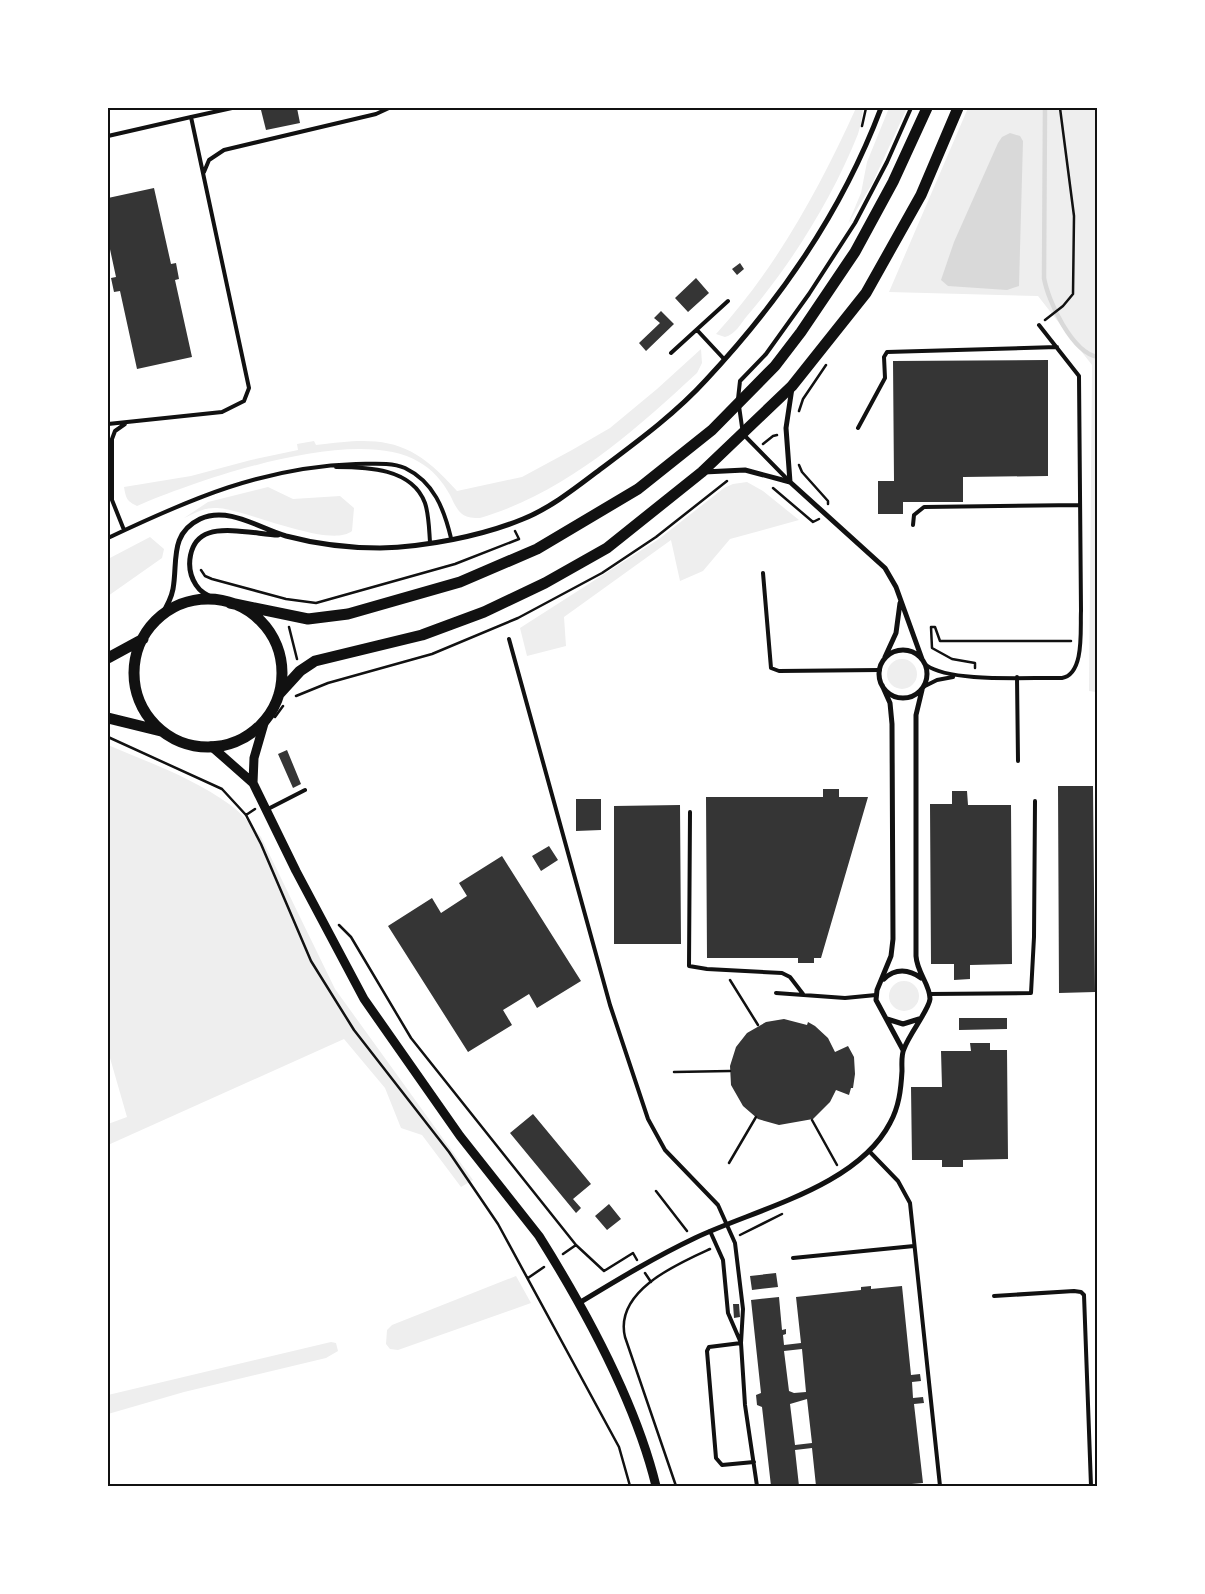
<svg xmlns="http://www.w3.org/2000/svg" width="1205" height="1594" font-family="Karla,sans-serif">
<rect width="100%" height="100%" fill="#fff"/>
<path fill="#eee" d="M856,108H863C862,116 861,125 858,134C832,199 792,263 747,316C741,323 735,335 725,337L716,334C777,267 819,189 856,108Z
M889,108H907L872,184L848,224L861,193L867,162Z
M968,108H1097V912L1096,692L1089,691L1092,365L1038,296L889,292Z
M701,349L702,363L697,373C633,432 565,493 480,518C474,518 467,518 462,514C456,509 453,501 450,495C443,482 432,469 419,462C357,424 200,479 137,506C127,501 126,499 124,487L191,476L251,460L298,450L297,444L314,441L316,445C382,436 411,438 457,491L522,477L572,450L610,428L657,389Z
M747,482L763,491L799,520L730,539L703,571L680,581L671,540L564,617L566,646L527,656L520,628L659,539L724,488L733,484Z
M268,487L293,499L340,496L354,508L352,531C330,549 245,509 217,508C205,507 195,513 184,518L208,502Z
M150,537L164,549L162,558L108,596V559Z
M887 674a15 15 0 1 1 30 0a15 15 0 1 1-30 0Z
M108,745C148,762 193,778 229,804C242,813 251,825 261,837L335,989L473,1180L461,1187L422,1135L401,1128L385,1088L344,1039L108,1145V1124L127,1117L108,1051Z
M889 996a15 15 0 1 1 30 0a15 15 0 1 1-30 0Z
M516,1276L531,1303L398,1350L390,1349L386,1344L387,1330L392,1325Z
M331,1342L336,1343L338,1351L326,1358L184,1392L108,1414V1395Z"/>
<path fill="#d9d9d9" d="M1010,133L1020,136L1023,141L1019,286L1007,290L948,286L941,280L954,242L998,143L1002,137Z"/>
<g fill="none" stroke-linecap="round" stroke-linejoin="round">
<path stroke="#d9d9d9" stroke-width="4.5" d="M1045,108L1044,278C1048,301 1072,353 1098,357"/>
</g>
<path fill="#353535" fill-rule="evenodd" d="M263,108H297L300,123L266,130L261,110Z
M154,188L171,264L176,263L179,279L175,280L192,357L137,369L120,291L114,292L111,278L116,277L108,240V198Z
M740,263L744,269L737,275L732,269Z
M696,278L709,293L688,312L675,298Z
M661,311L674,324L646,351L639,343L660,323L654,318Z
M1048,360V476L963,477V502H903V514H878V481H894L893,361Z
M287,750L301,784L293,788L278,754Z
M1058,786H1093L1095,992L1059,993Z
M823,789H839V797H868L821,958H814V963H798V958H707L706,797H823Z
M952,791H967L968,805H1011L1012,964L970,965V979L954,980V964H931L930,804H952Z
M576,799H601V830L576,831Z
M680,805L681,944H614V806Z
M549,846L558,860L541,871L532,856Z
M502,856L581,981L537,1008L529,994L503,1010L512,1025L468,1052L388,926L432,898L441,913L467,896L459,883Z
M959,1018H1007V1029L959,1030Z
M784,1019L807,1025L808,1022L815,1026L828,1038L835,1052L848,1046L854,1057L855,1074L853,1088H851L849,1095L836,1090L830,1102L813,1119L779,1125L758,1119L743,1106L731,1085L730,1066L736,1047L747,1033L766,1022Z
M970,1043H990V1050H1007L1008,1159L963,1160V1167H942V1160H912L911,1087H942L941,1051H971Z
M533,1114L591,1184L573,1199L581,1208L576,1213L510,1133Z
M609,1204L621,1219L607,1230L595,1216Z
M776,1273L778,1287L752,1290L750,1276Z
M871,1286V1289L902,1286L911,1375L920,1374L921,1381L912,1382L913,1398L923,1397L924,1403L914,1404L923,1483L889,1486H816L812,1448L795,1450L799,1486H771L762,1407L757,1405L756,1395L761,1393L751,1300L779,1297L782,1330L786,1329V1334L783,1335L784,1345L801,1343L796,1297L861,1290V1287ZM802,1349L806,1392L794,1393L789,1391L784,1351ZM807,1399L812,1443L795,1445L790,1404Z
M733,1304H739L740,1317L734,1318Z"/>
<g fill="none" stroke-linecap="round" stroke-linejoin="round">
<path stroke="#111" stroke-width="2.5" d="M862,126L866,108
M1045,320L1063,306L1073,294L1074,216L1060,108
M799,411L803,399L826,365
M763,444L773,436L777,435
M799,465L802,472L828,501V504
M773,488L813,522L819,519
M201,570L205,576L212,579L286,599L316,603L455,564L519,539L515,531
M289,627L297,659
M975,668V663L952,659L932,648L931,627H935L940,641H1071
M296,696L328,683L432,654L518,618L602,573L656,537L727,481
M275,717L283,706
M108,737L222,789L246,815L261,844L311,961L354,1030L449,1152L498,1224L619,1447L630,1486
M246,815L255,809
M339,925L351,937L411,1038L576,1245L604,1271L633,1253L637,1260
M730,980L758,1025
M674,1072L730,1071
M812,1120L837,1165
M729,1163L756,1117
M656,1191L687,1231
M740,1235L782,1214
M563,1254L576,1245
M645,1273L651,1282
M528,1278L544,1267
M676,1486L625,1337C614,1291 677,1264 710,1249"/>
<path stroke="#111" stroke-width="4" d="M191,117L232,108
M108,136L191,117L249,388L244,401L222,412L108,424
M204,172L209,160L224,150L376,114L389,108
M697,330L724,359
M671,353L728,301
M738,399L740,381L766,354L809,294L855,223L887,162L911,108
M739,406L743,434L790,482
M858,428L885,378L884,357L887,352L1057,347
M336,467C367,467 412,468 425,503C429,515 429,529 430,542
M108,483L110,493
M112,500V439L115,431L125,424
M112,500L124,530
M913,525L914,515L924,507L1080,505
M108,538C190,499 263,467 356,464C372,464 391,462 405,468C434,482 444,509 451,538
M763,573L771,668L779,671L880,670
M509,639L610,1005L648,1119L665,1150L718,1205L735,1243L743,1309L741,1343L745,1405L757,1486
M926,665C951,683 1029,677 1062,678C1085,674 1080,628 1081,611L1079,376L1039,325
M1017,677L1018,761
M925,686L937,680L953,677
M266,810L305,790
M690,812L689,966L707,969L782,973L790,977L803,994
M776,993L845,998L876,995
M929,994L1031,993L1034,937L1035,801
M869,1151L898,1181L910,1203L940,1486
M710,1231L723,1260L728,1313L741,1343L709,1347L707,1351L716,1458L722,1465L754,1462
M793,1258L914,1246
M994,1296L1074,1291L1081,1292L1084,1295L1091,1486"/>
<path stroke="#111" stroke-width="5" d="M792,388L786,428L790,482L885,568L896,587L922,659
M704,472L745,470L790,482
M217,600C209,596 201,593 196,585C185,568 188,540 209,533C226,527 259,534 278,535
M161,616C166,608 171,600 173,589C178,562 169,534 200,519C228,506 259,528 286,536C316,544 349,548 380,548C425,547 482,536 523,519C551,508 578,486 602,468C638,441 676,413 706,380C780,301 843,209 881,108
M879 674a24 24 0 1 1 48 0a24 24 0 1 1-48 0Z
M885,657L896,633L900,603
M882,685L890,703L892,724L893,939L891,956L877,990L876,1000L903,1050
M884,979C895,968 909,969 921,978
M887,1019L903,1024L919,1019
M579,1303C617,1280 655,1257 695,1238C756,1209 857,1187 890,1123C899,1107 901,1089 902,1071C902,1064 901,1055 904,1049C909,1034 929,1010 930,999C930,984 917,973 916,956V715L922,690"/>
<path stroke="#111" stroke-width="9" d="M211,746L253,783L296,871L364,999L460,1136L539,1236C586,1311 635,1400 656,1486
M253,783L254,758L265,720"/>
<path stroke="#111" stroke-width="11" d="M134 673a74 74 0 1 1 148 0a74 74 0 1 1-148 0Z
M230,603L308,619L348,614L460,582L537,549L638,489L712,430L775,366L801,332L855,252L893,182L927,108
M108,658L143,639
M279,694L300,671L315,661L422,635L484,612L545,583L607,548L702,472L792,386L866,293L921,195L958,108
M108,718L161,731"/>
</g>
<rect width="1205" height="1594" fill="none" stroke="#ffffff" stroke-width="218"/>
<rect x="109" y="109" width="987" height="1376" fill="none" stroke="#111" stroke-width="2"/>
</svg>
